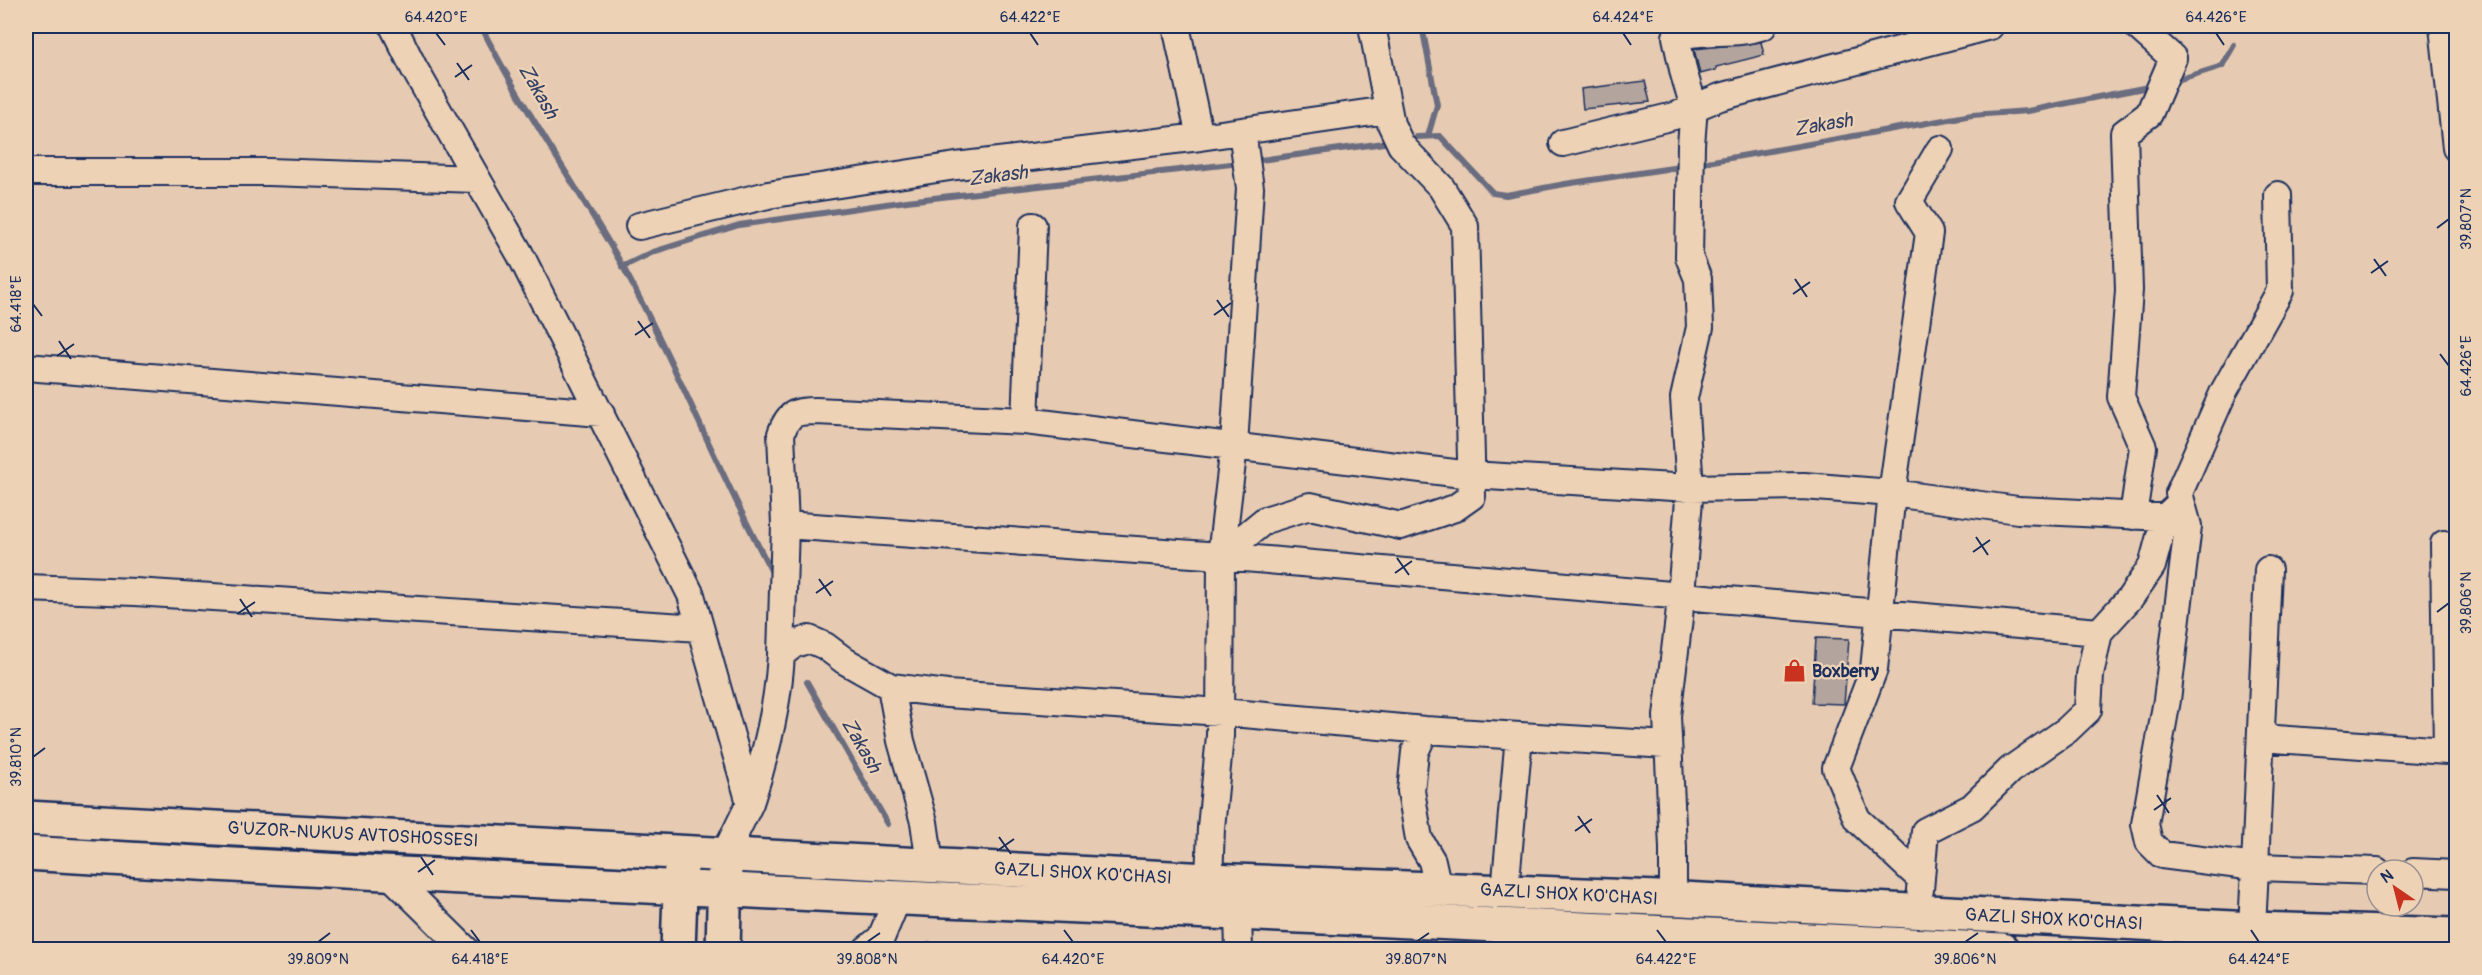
<svg xmlns="http://www.w3.org/2000/svg" width="2482" height="975" font-family="Pangolin,sans-serif">
<rect width="100%" height="100%" fill="#e6cbb2"/>
<filter id="ink" filterUnits="userSpaceOnUse"><feTurbulence type="fractalNoise" baseFrequency=".0167" numOctaves="2"/><feDisplacementMap in="SourceGraphic" scale="12" xChannelSelector="R" yChannelSelector="G"/><feConvolveMatrix kernelMatrix="1 2 1 2 8 2 1 2 1" color-interpolation-filters="sRGB"/></filter>
<g filter="url(#ink)">
<g fill="none" stroke-linecap="round" stroke-linejoin="round">
<path stroke="#6b6c7f" stroke-width="6" d="M481,26C522,108 576,185 622,265C677,365 718,472 772,572
M1422,26L1437,105L1428,136
M2171,82L2222,66L2234,45
M1417,137L1440,136L1493,193L1506,195L1565,184L1686,166
M1253,161L1384,143
M1696,164L1972,115L2028,111L2153,86
M622,267L653,252L739,225L907,201L1240,163
M807,682L888,824
M929,944L932,950"/>
</g>
<path fill="#b3a49d" stroke="#1b2f5e" stroke-width="1.5" d="M1761,42L1764,55L1716,67V70L1700,74L1694,49Z
M1645,81L1650,102L1583,109L1581,89Z
M1816,638L1849,639L1844,704L1812,703Z"/>
<g fill="none" stroke-linecap="round" stroke-linejoin="round">
<defs>
<path id="minor" d="M393,26L414,68L520,254L691,595L750,803L725,854
M1176,26L1200,137
M2443,26L2456,148
M1676,37C1705,28 1736,36 1763,26
M1563,143L1674,116L1720,97L1990,26
M26,172H269L477,179
M639,226L768,195L956,166L1200,137L1387,110
M26,367L601,413
M1025,421L1471,475L1690,488L1804,486L1892,493L2018,510L2165,517
M2133,516L2143,447L2121,397L2129,290L2124,133L2149,114L2173,58L2137,26
M785,525L1221,556L2099,632
M1221,556L1234,446L1250,188L1242,131
M2268,570L2255,867L2377,871
M26,588L135,592L700,628
M781,655L785,525L781,434C788,413 795,411 816,411L1025,421L1033,226
M891,687L901,741L924,822L930,864
M1425,730L1415,752L1411,791L1419,839L1432,861L1438,888
M2261,738L2447,751L2444,544
M750,803C766,755 778,706 781,655L793,645L809,639L825,646L845,661L891,687L947,694L1221,712L1425,730L1668,745
M2413,872L2456,874
M390,875L466,950
M1921,879L1857,819L1836,768L1874,669L1892,493L1929,233L1909,201L1940,149
M1209,880L1211,828L1220,736L1221,556L1265,520L1310,506L1401,526L1455,508L1472,496L1465,226L1441,187L1401,145L1391,124L1372,26
M1920,890L1925,831L1972,807L2010,770L2067,730L2088,710L2090,675L2099,632L2130,598L2152,566L2165,517L2177,506
M1505,891L1519,736
M1673,899V848L1667,716L1679,618L1690,488L1684,398L1700,327L1698,279L1689,257L1691,145L1694,107L1684,74L1676,37L1680,26
M1238,915L1239,950
M2252,929L2255,867L2162,855L2149,842L2145,824L2167,700L2188,526L2179,493L2224,391L2280,291L2278,195
M866,950L881,938L898,897"/>
<path id="highway" d="M26,818L1209,880L1682,899L2252,929L2456,935
M26,853C684,893 1344,914 2002,950
M678,950L681,865
M723,950L725,867"/>
</defs>
<use href="#minor" stroke="#1b2f5e" stroke-width="30"/>
<use href="#highway" stroke="#1b2f5e" stroke-width="38"/>
<use href="#minor" stroke="#eed2b5" stroke-width="26"/>
<use href="#highway" stroke="#eed2b5" stroke-width="33"/>
</g>
</g>
<path fill="none" stroke="#1b2f5e" stroke-width="2" d="M436,33L445,45M1030,33L1038,45M1623,33L1631,45M2216,33L2224,45M457,63L469,80M455,77L472,65M2437,228L2449,219M2374,259L2386,276M2371,273L2388,261M1795,279L1807,297M1793,294L1810,282M1217,300L1229,317M33,304L42,316M1214,315L1231,303M638,321L650,338M635,335L653,323M59,341L71,359M2440,354L2449,366M57,356L74,344M1976,537L1988,555M1973,552L1990,540M1397,558L1409,575M1395,573L1412,561M819,579L831,596M816,593L833,581M240,599L252,617M2437,612L2449,603M237,614L255,602M33,757L45,748M2157,795L2169,813M2154,810L2171,798M1578,816L1590,833M1575,831L1592,819M999,837L1011,854M997,851L1014,839M421,857L433,875M418,872L435,860M471,930L480,942M1064,930L1073,942M1657,930L1666,942M2251,930L2259,942M318,942L330,933M867,942L880,933M1416,942L1429,933M1965,942L1978,933"/>
<defs>
<symbol id="shop-bare" viewBox="-9 -9 18 18"><path d="M-5-2.5h2.3a2.7 3.5 0 0 1 5.4 0H5L5.5 6h-11ZM-1.5-2.5h3a1.5 2.3 0 0 0-3 0Z" fill="#c8321e" stroke="#eed2b5" stroke-width="2.5" paint-order="stroke"/></symbol>
</defs>
<g fill-rule="evenodd">
<use href="#shop-bare" x="1778" y="654" width="33" height="33"/>
</g>
<g text-anchor="middle" stroke-width="4.5" stroke-linejoin="round" paint-order="stroke">
<g font-size="18" font-weight="bold" fill="#1b2f5e" stroke="#eed2b5" text-anchor="start">
<text x="1812" y="677">Boxberry</text>
</g>
<g font-size="18" fill="#1b2f5e" stroke="#eed2b5">
<text transform="translate(353 834) rotate(3)" y="6">G'UZOR-NUKUS AVTOSHOSSESI</text>
<text transform="translate(1083 873) rotate(3)" y="6">GAZLI SHOX KO'CHASI</text>
<text transform="translate(1569 894) rotate(3)" y="6">GAZLI SHOX KO'CHASI</text>
<text transform="translate(2054 919) rotate(3)" y="6">GAZLI SHOX KO'CHASI</text>
</g>
<g font-size="20" font-style="italic" fill="#364369" stroke="#eed2b5">
<text transform="translate(539 91) rotate(60)" y="7">Zakash</text>
<text transform="translate(1823 124) rotate(-10)" y="7">Zakash</text>
<text transform="translate(998 175) rotate(-7)" y="7">Zakash</text>
<text transform="translate(862 745) rotate(60)" y="7">Zakash</text>
</g>
</g>
<rect width="2482" height="975" fill="none" stroke="#eed2b5" stroke-width="66"/>
<g transform="translate(2395 888) rotate(325)"><circle r="28" fill="#eed2b5" stroke="#9a9192" stroke-width="1.5"/>
<path d="M0-4.5L10 22L0 15L-10 22Z" fill="#c8321e"/>
<text y="-9" font-size="16" font-weight="bold" text-anchor="middle" fill="#1b2f5e">N</text>
</g>
<rect x="33" y="33" width="2416" height="909" fill="none" stroke="#1b2f5e" stroke-width="2"/>
<g font-size="15" text-anchor="middle" fill="#1b2f5e">
<text x="436" y="22">64.420°E</text>
<text x="1030" y="22">64.422°E</text>
<text x="1623" y="22">64.424°E</text>
<text x="2216" y="22">64.426°E</text>
<text transform="translate(2466 219) rotate(-90)" y="5">39.807°N</text>
<text transform="translate(16 304) rotate(-90)" y="5">64.418°E</text>
<text transform="translate(2466 366) rotate(-90)" y="5">64.426°E</text>
<text transform="translate(2466 603) rotate(-90)" y="5">39.806°N</text>
<text transform="translate(16 757) rotate(-90)" y="5">39.810°N</text>
<text x="318" y="964">39.809°N</text>
<text x="480" y="964">64.418°E</text>
<text x="867" y="964">39.808°N</text>
<text x="1073" y="964">64.420°E</text>
<text x="1416" y="964">39.807°N</text>
<text x="1666" y="964">64.422°E</text>
<text x="1965" y="964">39.806°N</text>
<text x="2259" y="964">64.424°E</text>
</g>
</svg>
